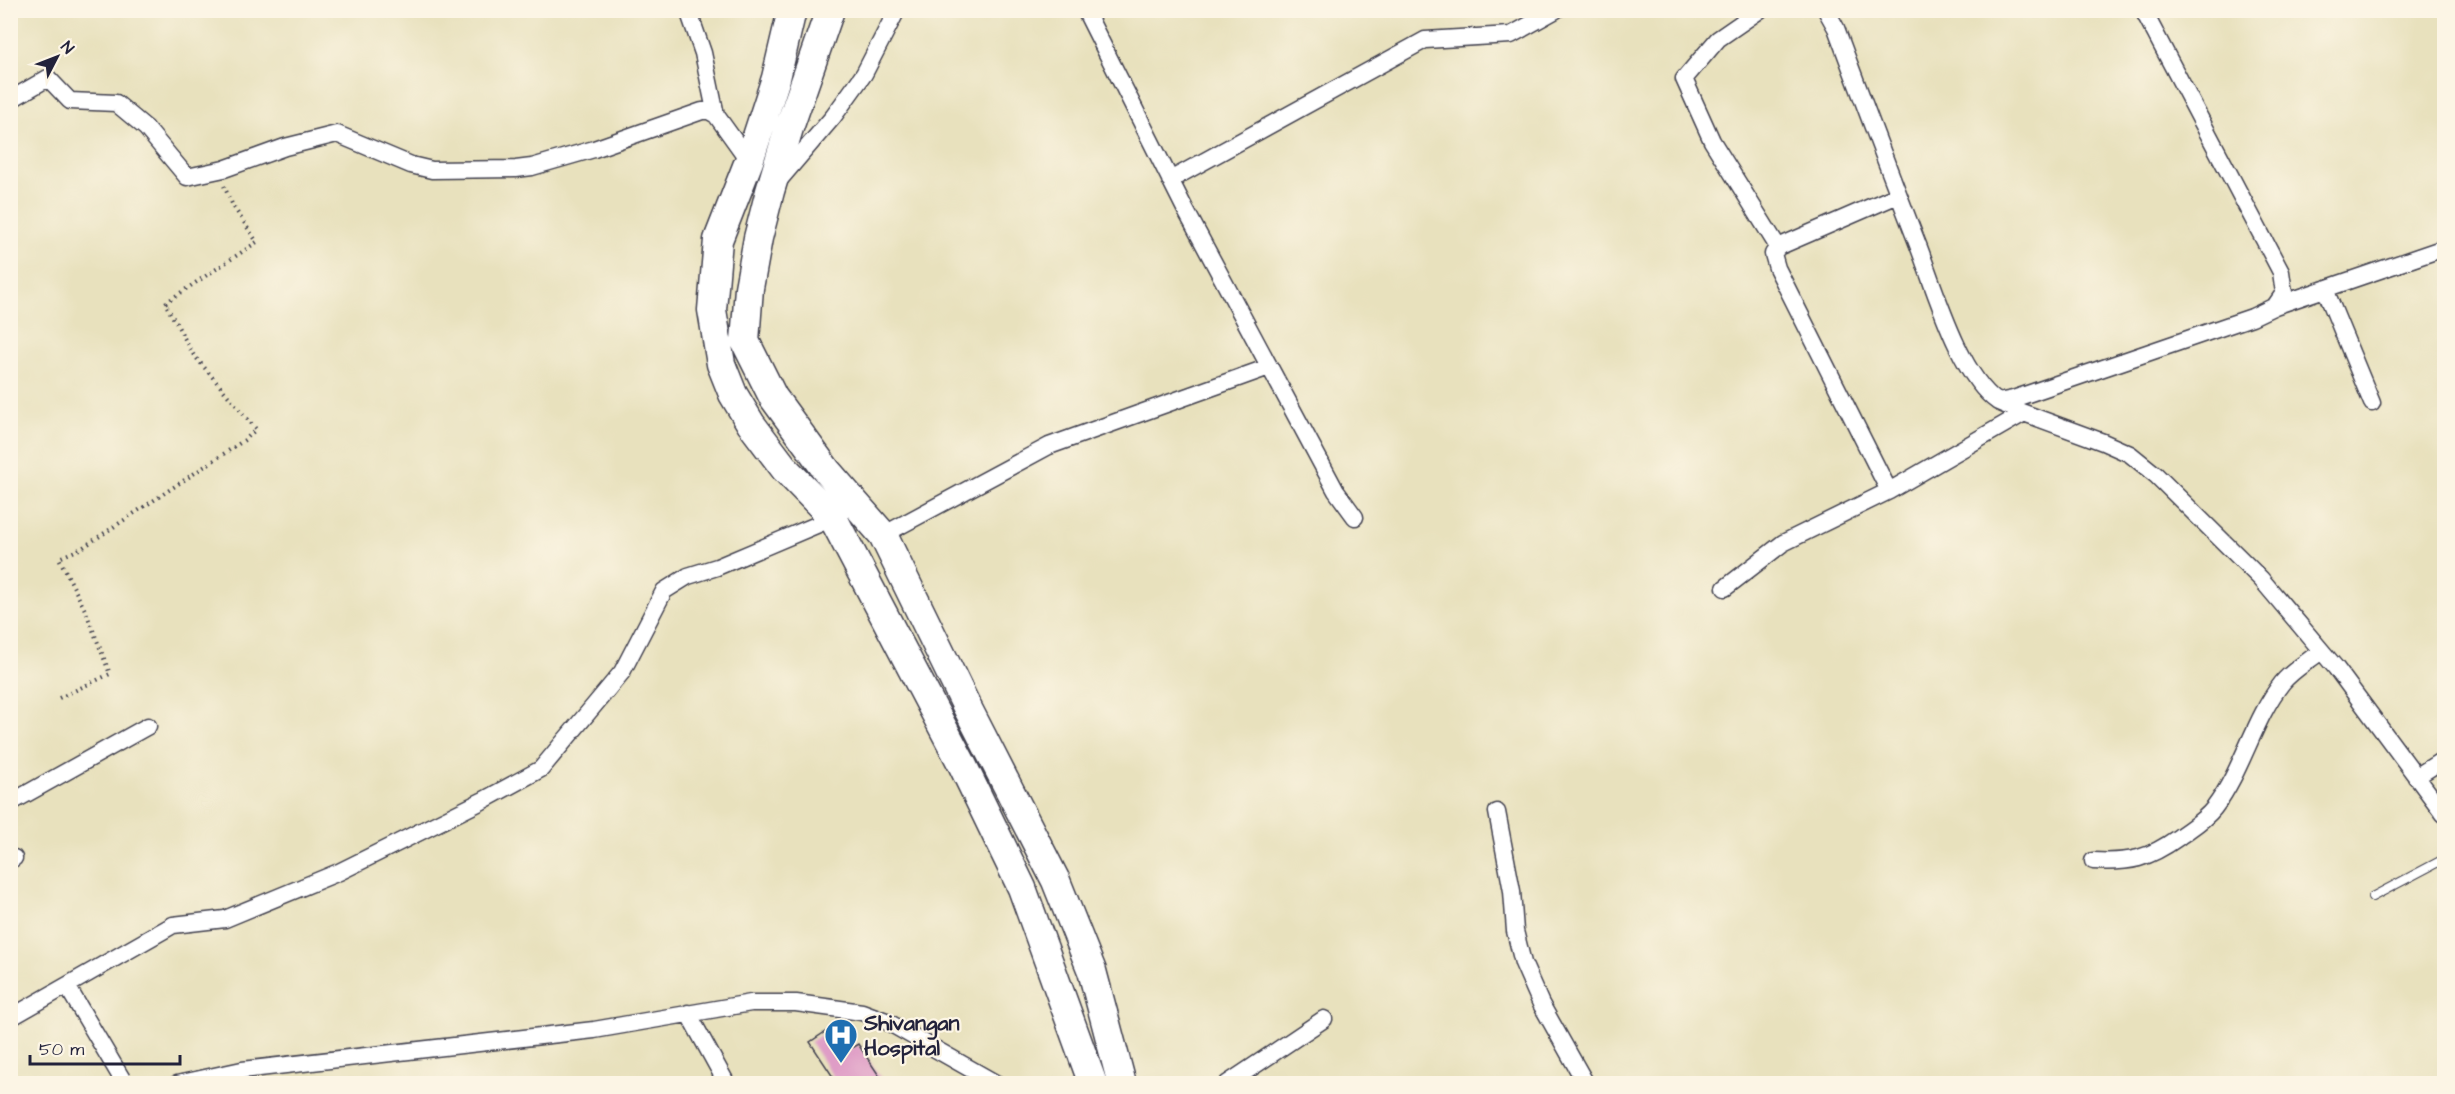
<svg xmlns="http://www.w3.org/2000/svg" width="2455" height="1094" font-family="'Architects Daughter',sans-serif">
<rect width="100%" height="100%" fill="#fcf5e5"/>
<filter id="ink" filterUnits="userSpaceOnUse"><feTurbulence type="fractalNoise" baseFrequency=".0167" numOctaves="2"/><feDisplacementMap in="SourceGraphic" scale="12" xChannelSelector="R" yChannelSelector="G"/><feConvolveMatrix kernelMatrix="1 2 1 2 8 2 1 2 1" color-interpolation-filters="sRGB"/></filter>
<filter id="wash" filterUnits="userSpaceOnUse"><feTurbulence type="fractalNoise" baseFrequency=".008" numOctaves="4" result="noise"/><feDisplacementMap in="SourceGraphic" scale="24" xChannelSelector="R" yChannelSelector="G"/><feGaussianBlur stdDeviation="1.35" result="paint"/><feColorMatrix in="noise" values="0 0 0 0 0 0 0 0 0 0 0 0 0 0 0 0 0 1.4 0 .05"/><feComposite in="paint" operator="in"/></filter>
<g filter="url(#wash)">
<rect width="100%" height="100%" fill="#e8e1bd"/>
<g id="blocks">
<path fill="#df9dc6" d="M828,1030L843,1053L858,1044L884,1083H837L810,1042Z"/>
</g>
</g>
<g filter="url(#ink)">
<use href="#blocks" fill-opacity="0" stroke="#403f4e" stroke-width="1.5"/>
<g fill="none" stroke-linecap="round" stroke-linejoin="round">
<defs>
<path id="service" d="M2372,897L2444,859"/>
<path id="minor" d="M688,10L703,53L716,115
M1085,10L1185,209L1336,491L1355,517
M1760,10L1718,39L1684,79L1712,141L1778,247
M1826,10L1836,28C1863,101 1890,173 1918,245C1935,289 1959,375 1998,402L2013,399L2252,317L2275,306L2284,293L2281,272L2143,10
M10,100L48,78L70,101L116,103L146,128L187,177L224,169L285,147L337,134L411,165L432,170L516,169L532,167L594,149L702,111H709L716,115L749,161
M780,179L833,117L864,74L897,10
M1170,180L1425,40L1511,35L1556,10
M2325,289L2372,403
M2275,306L2444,248
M1998,402L2024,413L2103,442L2130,454L2156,475L2261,579L2336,668L2444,814
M1889,491L1777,268L1773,254L1778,247L1898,195
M883,535L1049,446L1269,367
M1725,588L1783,543L1889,491L2024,413
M2416,777L2444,759
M10,803L148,726
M1497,812L1512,891L1515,931L1523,963L1541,1004L1586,1084
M10,860L14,858
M2093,861C2131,863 2148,859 2179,837C2191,828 2205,820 2214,808C2243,770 2253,720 2282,683C2292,670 2309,661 2321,651
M67,986L125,1084
M688,1013L727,1084
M10,1018L173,925L225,919L339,872L482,801L541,769L622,672L664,591L688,576L717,567L833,518
M177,1084L242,1070L594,1030L751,1003H796L862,1012L886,1021L997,1084
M1227,1084L1324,1019"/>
<path id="trunk" d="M792,10L776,78L749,161L718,240L712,310L721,364L733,394L751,424L785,469L833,518L962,764L1022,888L1093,1084
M830,10L789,128L770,191L758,238L749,288L745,341L773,397L827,471L883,535L966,705L1056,881L1092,971L1122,1084"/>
</defs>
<use href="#service" stroke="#403f4e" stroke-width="10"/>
<use href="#minor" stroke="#403f4e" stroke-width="19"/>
<use href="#trunk" stroke="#403f4e" stroke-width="31"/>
<path stroke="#403f4e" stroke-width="4" stroke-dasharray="1.5 4.5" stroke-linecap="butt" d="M59,698L110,674L86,612L59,558L82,548L246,439L256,429L193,354L165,303L257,242L233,206L224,186"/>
<use href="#service" stroke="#fff" stroke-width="8"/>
<use href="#minor" stroke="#fff" stroke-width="16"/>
<use href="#trunk" stroke="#fff" stroke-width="28"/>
</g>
</g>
<defs>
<symbol id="hospital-pin" viewBox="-11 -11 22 30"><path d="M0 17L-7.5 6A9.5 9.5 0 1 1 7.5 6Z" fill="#1f6fb2" stroke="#fcf5e5"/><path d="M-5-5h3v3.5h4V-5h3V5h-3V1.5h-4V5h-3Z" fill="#fff"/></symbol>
</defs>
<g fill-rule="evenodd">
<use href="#hospital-pin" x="822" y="1016" width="38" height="52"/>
</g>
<g text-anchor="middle" stroke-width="4.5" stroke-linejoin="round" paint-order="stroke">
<g font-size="22" font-weight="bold" fill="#22223b" stroke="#fcf5e5" text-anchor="start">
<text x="864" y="1030">Shivangan<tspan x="864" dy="25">Hospital</tspan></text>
</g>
</g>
<rect width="2455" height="1094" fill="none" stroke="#fcf5e5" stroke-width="36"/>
<g transform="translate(57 57) rotate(48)" stroke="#fcf5e5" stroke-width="4.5" paint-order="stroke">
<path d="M0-4.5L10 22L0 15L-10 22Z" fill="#22223b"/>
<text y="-9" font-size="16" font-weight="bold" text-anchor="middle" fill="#22223b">N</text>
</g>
<path d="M30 1055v9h150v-9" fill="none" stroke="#22223b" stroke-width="3"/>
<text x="39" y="1055" font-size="18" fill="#22223b" stroke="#fcf5e5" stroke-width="4.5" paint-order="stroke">50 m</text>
</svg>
